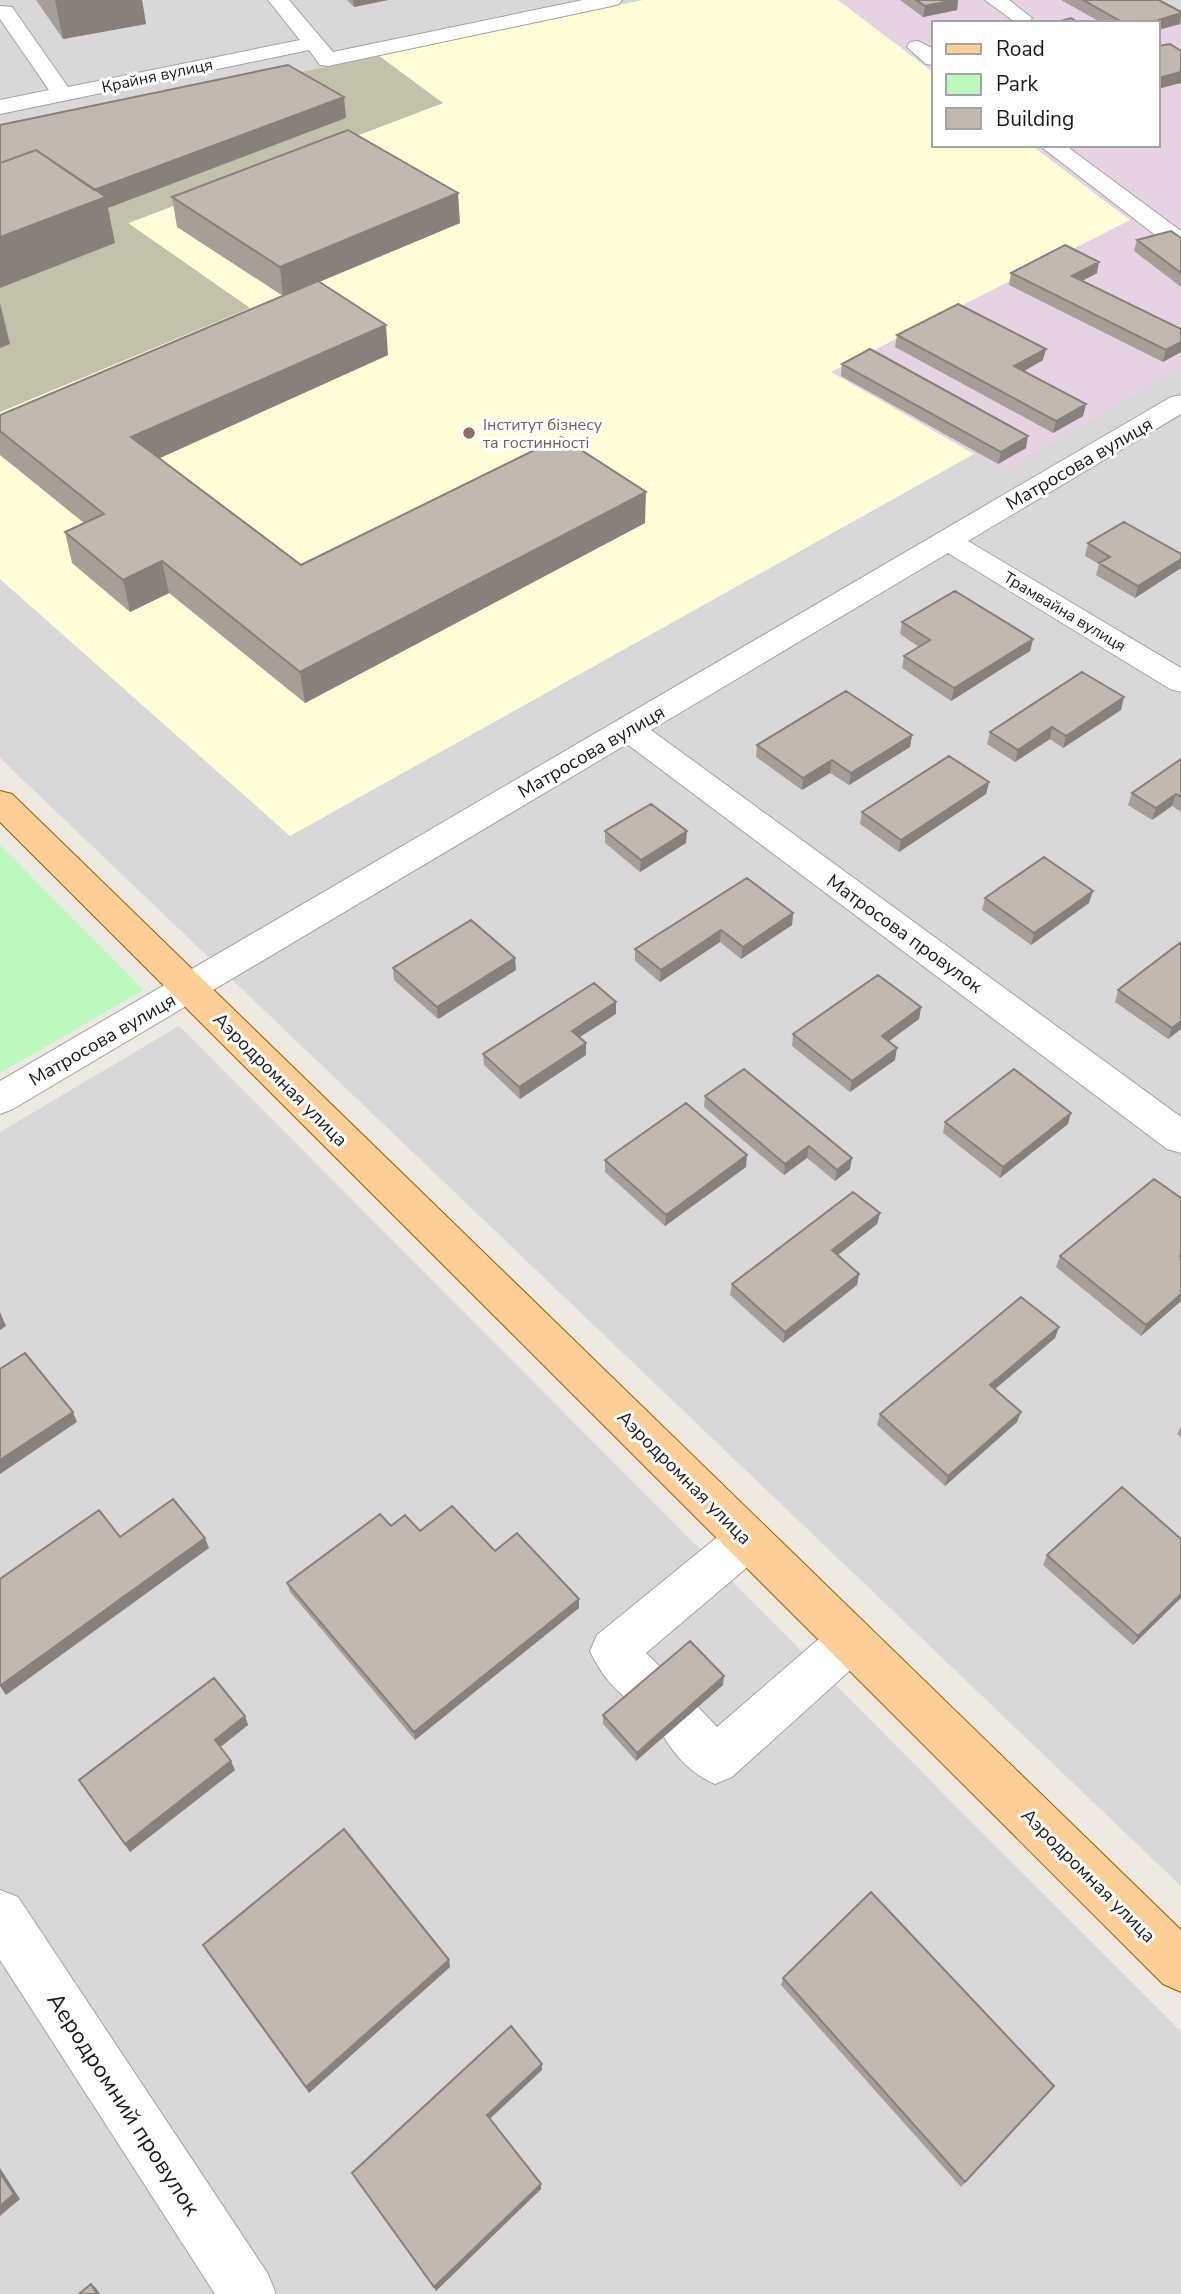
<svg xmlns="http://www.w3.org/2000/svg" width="1181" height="2294" font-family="'Nunito Sans',sans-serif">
<rect width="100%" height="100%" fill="#ede9e0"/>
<path fill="#d9d8d8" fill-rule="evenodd" d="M0,0H1181V1886L0,758ZM934,23H1158V145H934Z
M179,1026L1181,2032V2294H0V1132Z"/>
<path fill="#e6d2e3" d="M838,0H1136L1181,24V368L1004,471L830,373L1129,220L1031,145H1158V23H934V73Z"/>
<path fill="#fffed7" d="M643,0H838L934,73V145H1031L1130,220L831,372L974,454L290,836L0,579V412L250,308L127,224L442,103L379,56Z"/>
<path fill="#c1c1ac" d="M379,56L443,103L128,223L250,308L0,412V134Z"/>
<path fill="#bbf9bf" d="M0,845L144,990L0,1073Z"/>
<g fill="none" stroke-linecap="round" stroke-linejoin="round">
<defs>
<path id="minor" d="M268,0H289L333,52L583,0H622L619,4L612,6L328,66L320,65L309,50L0,114V100L49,90L0,19V6L12,7L68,87L300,40Z
M985,0H1009L1032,18L1028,23L1015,22Z
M918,41L934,49V65L926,64L907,47L910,42Z
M1039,145H1065L1181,231V250L1172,248Z
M1181,395V414L968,541L1181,668V692L1170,689L948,553L651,730L1181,1117V1153L1167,1149L627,744L13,1109L0,1114V1081L1171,397Z
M748,1519L764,1525L770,1539L764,1553L646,1653L664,1671L670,1687L664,1703L647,1710C622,1700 601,1676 590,1651L597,1635L732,1525Z
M851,1618L867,1625L874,1640L867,1655L732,1777L715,1784C689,1773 668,1749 657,1723L664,1707L681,1700L698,1707L717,1727L835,1625Z
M0,1890L18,1897L268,2274L276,2294H215L0,1960Z"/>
<path id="major" d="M0,791L12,794L1181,1930V1992L1163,1984L0,822Z"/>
</defs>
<use href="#minor" stroke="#a2a2a2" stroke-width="2"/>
<use href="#major" stroke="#926000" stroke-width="2"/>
<use href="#minor" fill="#fff" fill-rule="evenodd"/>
<use href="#major" fill="#fdcf96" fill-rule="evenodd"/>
</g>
<path fill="#a79e97" d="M36,0H142L146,24L63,39Z
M347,0H388L354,7Z
M900,0H958L957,10L923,17Z
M1061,0H1159L1181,12V20L1180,24L1158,30V23H1102Z
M172,197L460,223L319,282L388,355L159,458L301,565L645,523L305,703L169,593L130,612L72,563L65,532L84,523L0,455V415L283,296L177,227Z
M1181,238V287L1134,251L1137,240Z
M1011,273H1097L1082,281L1181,329L1163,362L1009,285Z
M897,335L1043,360L1024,371L1086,404L1083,416L1053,433L895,347Z
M842,364L1026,448L998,464L841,376Z
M1088,543L1181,554V568L1135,598L1096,575L1099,564L1085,556Z
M902,622L1033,639L1030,651L951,701L902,668L904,656L919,647L900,634Z
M1121,710L1063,748L1050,739L1015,762L987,744L990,732Z
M912,735L910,747L849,785L830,773L802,790L756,757L757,745Z
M1181,759V812L1172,806L1152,820L1128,805L1132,793Z
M989,782L986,794L899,852L860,824L862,812Z
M605,831L686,843L640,872L605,843Z
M985,898L1089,903L1031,945L982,910Z
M793,913L792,925L741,959L720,942L660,982L635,961V949Z
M1181,942V1029L1168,1039L1115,1002L1118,990Z
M393,968L516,970L438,1019L394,980Z
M921,1007L919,1019L888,1041L895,1060L850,1092L792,1046L793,1034Z
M616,1014L579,1037L586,1043V1055L520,1099L484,1065L483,1054Z
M744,1069L850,1169L835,1181L807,1158L784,1175L704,1107L705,1096Z
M945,1122L1068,1124L1000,1178L943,1133Z
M605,1160L746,1167L665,1226L605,1172Z
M1181,1198V1301L1141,1336L1056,1267L1060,1256Z
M880,1213L877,1224L838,1255L859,1274L857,1285L783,1343L730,1295L732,1284Z
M1059,1327L1055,1338L995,1389L1021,1412L1017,1422L945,1486L877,1425L880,1414Z
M1181,1426V1438L1177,1434Z
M391,1526L420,1531L495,1551L579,1608L415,1740L290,1592L287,1583Z
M1181,1539V1598L1133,1645L1043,1565L1047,1555Z
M723,1685L636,1761L603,1724V1715Z
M245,1716L248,1725L220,1747L235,1770L130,1852L79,1780Z
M203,1945L449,1960L450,1967L309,2093L207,1952Z
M783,1978L1049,2092L961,2187L781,1985Z
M542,2064V2070L490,2119L541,2189L436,2291L355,2178L352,2173Z"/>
<path fill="#88817b" d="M55,0H142L146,24L63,39Z
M353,0H388L354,7Z
M954,0H958L957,10L923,17L925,6Z
M1181,13L1180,24L1158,30V23H1149Z
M1181,72V83L1158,89V78Z
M344,97L346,118L108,208L115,243L0,288V237L75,197Z
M458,193L460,223L283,297L280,267Z
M1099,262L1097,273L1069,288L1072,276Z
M0,303L10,344L0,348Z
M386,325L388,355L138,468L131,437Z
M1181,342V352L1163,362L1166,350Z
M1046,349L1043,360L1012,378L1014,366Z
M1086,404L1083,416L1053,433L1056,421Z
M1028,436L1026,448L998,464L1001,452Z
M646,492L645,523L305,703L300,672Z
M1181,559V568L1135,598L1138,586Z
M162,561L169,593L130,612L123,580Z
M1033,639L1030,651L951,701L954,688Z
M1124,697L1121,710L1063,748L1066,736Z
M1052,727L1050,739L1015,762L1018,750Z
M912,735L910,747L849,785L851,773Z
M832,760L830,773L802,790L803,778Z
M989,782L986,794L899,852L901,840Z
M1176,794L1172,806L1152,820L1156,808Z
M687,831L686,843L640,872L641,860Z
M1093,891L1089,903L1031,945L1034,933Z
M793,913L792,925L741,959L743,947Z
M721,930L720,942L660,982L661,970Z
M515,958L516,970L438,1019L437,1007Z
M616,1002V1014L572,1042V1031Z
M921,1007L919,1019L880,1048L882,1036Z
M1181,1021V1029L1168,1039L1172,1028Z
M586,1043V1055L520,1099L519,1087Z
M897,1048L895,1060L850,1092L852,1081Z
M1071,1113L1068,1124L1000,1178L1003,1167Z
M809,1146L807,1158L784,1175L785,1164Z
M747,1155L746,1167L665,1226L666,1215Z
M852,1158L850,1169L835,1181L837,1170Z
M880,1213L877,1224L830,1261L832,1250Z
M859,1274L857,1285L783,1343L785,1332Z
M1181,1294V1301L1141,1336L1146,1325Z
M0,1312L6,1326L0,1330Z
M1059,1327L1055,1338L987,1396L990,1385Z
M73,1412L77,1422L0,1474V1460Z
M1021,1412L1017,1422L945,1486L948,1476Z
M205,1538L209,1548L6,1695L0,1686Z
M1181,1594V1598L1133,1645L1138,1636Z
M579,1599V1608L415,1740L414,1732Z
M724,1676L723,1685L636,1761L637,1753Z
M245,1716L248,1725L218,1749L215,1740Z
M231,1761L235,1770L130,1852L125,1844Z
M449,1960L450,1967L309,2093L306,2087Z
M542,2064V2070L488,2120L487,2115Z
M0,2168L20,2199L0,2216Z
M541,2184V2189L436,2291L434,2287Z
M91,2284L96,2288L100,2294H97Z"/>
<path fill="#c2b8b0" stroke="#88817b" stroke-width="2" d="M916,0H954L925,6Z
M1083,0H1159L1181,12V13L1149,23H1124Z
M1071,18L1079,23H1054Z
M1170,44L1181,51V72L1158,78V46Z
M288,65L344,97L94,190L36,150L0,163V125Z
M348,130L458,193L280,267L172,197Z
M36,150L106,197L0,237V163Z
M1171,231L1181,238V273L1137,240Z
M1065,245L1099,262L1072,276L1181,329V342L1166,350L1011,273Z
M318,281L386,325L131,437L301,565L561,437L646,492L300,672L162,561L123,580L65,532L104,514L0,431V415Z
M958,304L1046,349L1014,366L1086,404L1056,421L897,335Z
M870,349L1028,436L1001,452L842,364Z
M1124,522L1181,554V559L1138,586L1099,563L1110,557L1088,543Z
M955,591L1033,639L954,688L904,656L930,640L902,622Z
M1082,672L1124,697L1066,736L1052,727L1018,750L990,732Z
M846,691L912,735L851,773L832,760L803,778L757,745Z
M949,756L989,782L901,840L862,812Z
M1181,759V797L1176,794L1156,808L1132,793Z
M651,804L687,831L641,860L605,831Z
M1044,857L1093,891L1034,933L985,898Z
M747,878L793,913L743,947L721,930L661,970L635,949Z
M471,920L515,958L437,1007L393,968Z
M1181,942V1021L1172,1028L1118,990Z
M878,975L921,1007L882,1036L897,1048L852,1081L793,1034Z
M594,983L616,1002L572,1031L586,1043L519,1087L483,1054Z
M744,1069L852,1158L837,1170L809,1146L785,1164L705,1096Z
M1014,1069L1071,1113L1003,1167L945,1122Z
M686,1103L747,1155L666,1215L605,1160Z
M1154,1179L1181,1198V1255L1180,1256L1181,1257V1294L1146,1325L1060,1256Z
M853,1192L880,1213L832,1250L859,1274L785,1332L732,1284Z
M1021,1297L1059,1327L990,1385L1021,1412L948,1476L880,1414Z
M25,1353L73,1412L0,1460V1369Z
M1122,1487L1181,1539V1594L1138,1636L1047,1555Z
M173,1499L205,1538L0,1686V1579L99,1510L120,1537Z
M452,1506L495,1551L517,1533L579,1599L414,1732L287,1583L380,1514L391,1526L405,1515L420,1531Z
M690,1641L724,1676L637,1753L603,1715Z
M214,1678L245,1716L215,1740L231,1761L125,1844L79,1780Z
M344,1829L449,1960L306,2087L203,1945Z
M871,1892L1054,2086L965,2182L783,1978Z
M511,2026L542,2064L487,2115L541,2184L434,2287L352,2173Z
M0,2173L14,2194L0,2206Z
M91,2284L97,2294H79Z"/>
<circle fill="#8d6e63" stroke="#fff" stroke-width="2.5" cx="469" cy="433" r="7"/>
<g text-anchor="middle" stroke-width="6" stroke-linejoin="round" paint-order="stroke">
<g font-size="16" fill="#1b1b1b" stroke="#fff">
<text transform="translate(157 75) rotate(-12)" y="6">Крайня вулиця</text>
<text transform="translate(1065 611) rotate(31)" y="6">Трамвайна вулиця</text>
</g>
<g font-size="16" fill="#785e54" stroke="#fff" text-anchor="start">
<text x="483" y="430">Інститут бізнесу<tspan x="483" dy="18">та гостинності</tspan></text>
</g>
<g font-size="19" fill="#1b1b1b" stroke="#fff">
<text transform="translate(1079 463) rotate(-30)" y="7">Матросова вулиця</text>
<text transform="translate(591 751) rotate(-30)" y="7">Матросова вулиця</text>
<text transform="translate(905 933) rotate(36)" y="7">Матросова провулок</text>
<text transform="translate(102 1039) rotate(-30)" y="7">Матросова вулиця</text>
<text transform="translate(281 1079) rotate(45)" y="7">Аэродромная улица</text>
<text transform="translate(685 1477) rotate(45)" y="7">Аэродромная улица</text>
<text transform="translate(1089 1875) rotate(45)" y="7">Аэродромная улица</text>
</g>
<g font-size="23" fill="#1b1b1b" stroke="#fff">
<text transform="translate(124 2104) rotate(57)" y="8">Аеродромний провулок</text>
</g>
</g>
<rect x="932" y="21" width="228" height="126" fill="#ffffff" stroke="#a4a4a4" stroke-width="2"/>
<rect x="946" y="44" width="35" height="10" fill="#fdcf96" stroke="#a4a4a4" stroke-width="2"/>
<text x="996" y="56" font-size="21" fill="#1b1b1b">Road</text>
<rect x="946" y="74" width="35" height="21" fill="#bbf9bf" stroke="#a4a4a4" stroke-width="2"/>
<text x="996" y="91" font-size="21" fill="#1b1b1b">Park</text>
<rect x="946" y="108" width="35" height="21" fill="#c2b8b0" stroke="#a4a4a4" stroke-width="2"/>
<text x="996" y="126" font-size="21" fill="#1b1b1b">Building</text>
</svg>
